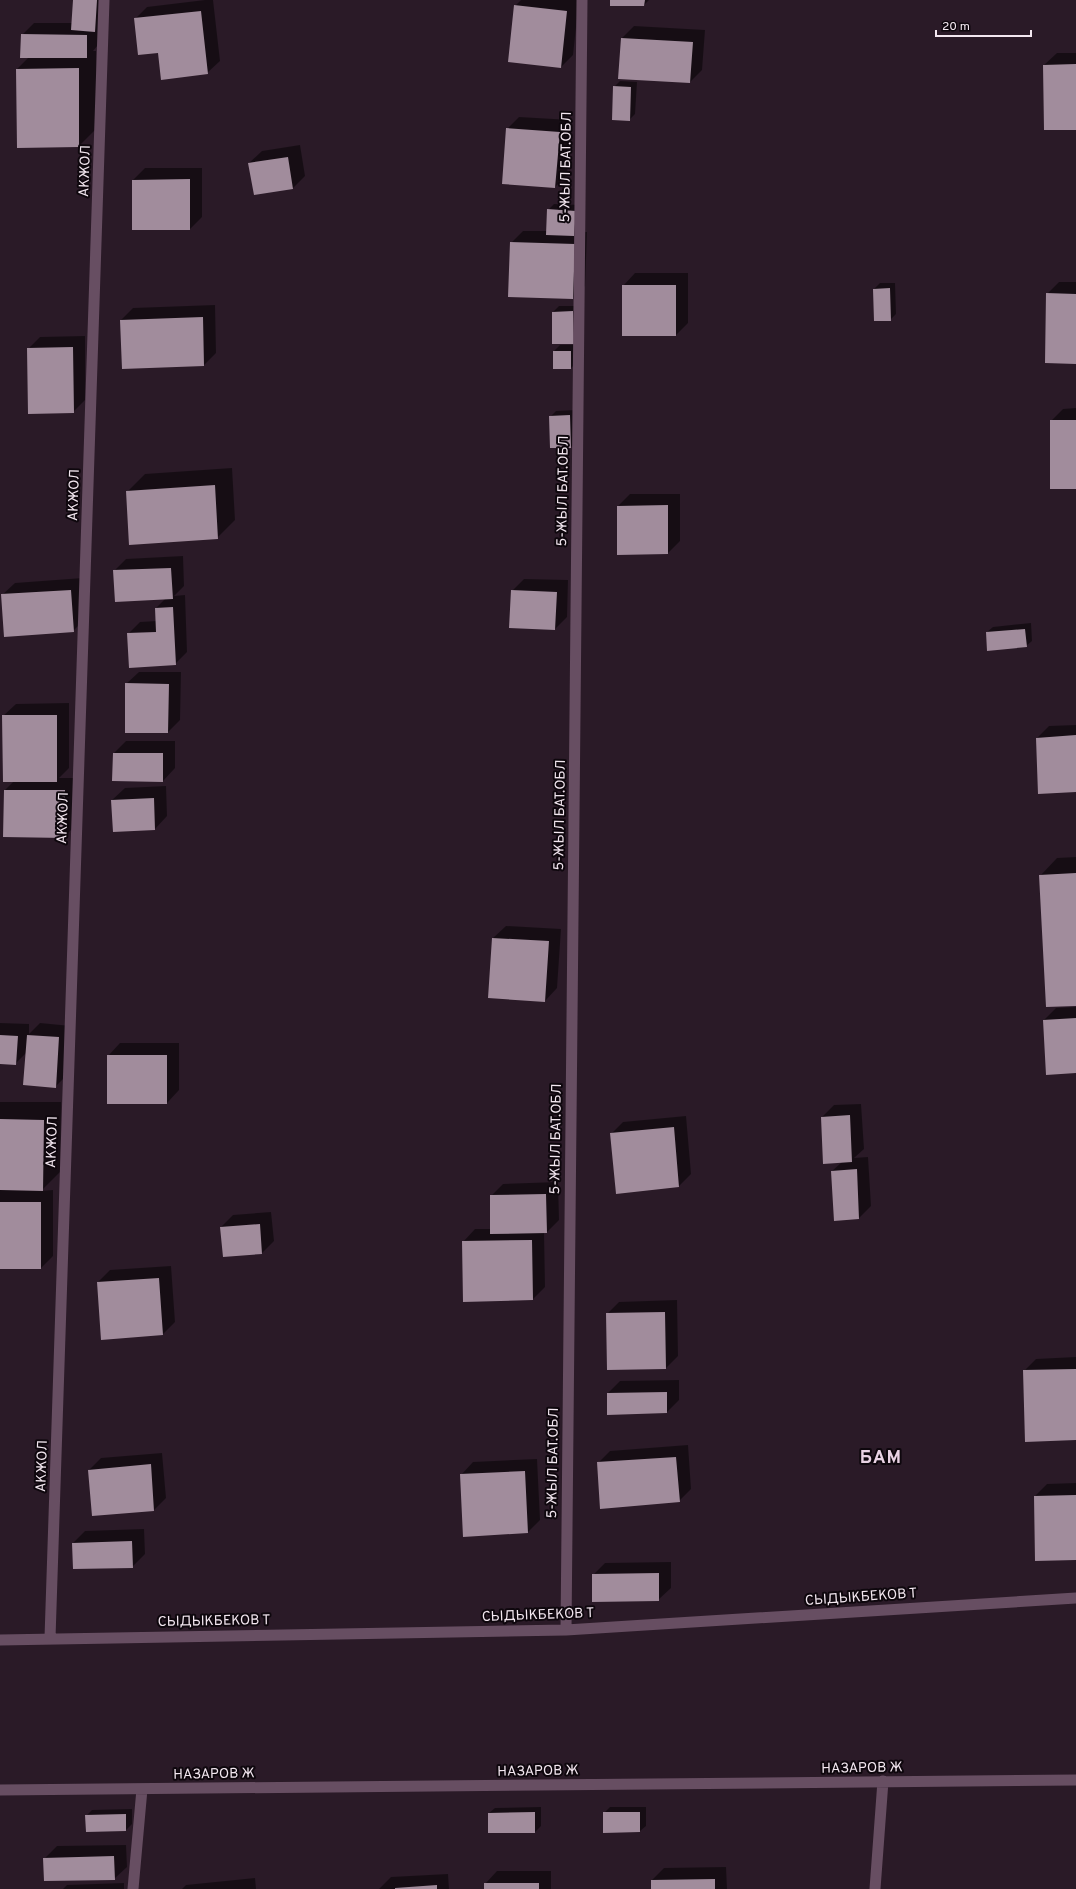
<svg xmlns="http://www.w3.org/2000/svg" width="1076" height="1889" font-family="Overpass,sans-serif">
<rect width="100%" height="100%" fill="#2a1a27"/>
<path fill="#0007" d="M74,0H102L98,45L93,51H96L97,128L79,146L17,69L29,57L22,35L34,23H72Z
M205,0H213L220,61L207,73L159,52L135,19L147,7Z
M521,0H579L573,55L561,67L515,6Z
M611,0H649L644,5Z
M634,26L705,30L702,70L690,82L622,38Z
M1057,53H1076V129H1045L1044,65Z
M620,81L637,82L635,114L629,120L614,87Z
M519,117L571,120L567,175L555,187L507,129Z
M300,145L305,176L293,188L249,163L262,151Z
M145,168H202V217L190,229L133,180Z
M554,204L581,205L577,232H587L585,286L573,298L511,243L523,231H547L548,210Z
M635,273H688V323L676,335L623,286Z
M1059,282H1076V363L1047,294Z
M880,283H895L896,314L890,320L874,289Z
M215,305L216,353L204,365L123,368L121,320L133,308Z
M559,306H579V337L553,312Z
M85,336V400L73,412L28,349L40,337Z
M560,345H577V362L571,368L554,351Z
M1076,408V488L1051,421L1063,409Z
M576,410L577,441L571,447L550,417L556,411Z
M232,468L235,520L217,538L127,492L145,474Z
M630,494H680V541L668,553L618,554V506Z
M183,556L184,586L174,596L185,595L187,652L175,664L128,634L140,622L157,621L156,608L166,598L114,571L126,559Z
M83,578L85,619L73,631L2,595L15,583Z
M524,579L568,580L567,617L555,629L512,591Z
M1031,623L1032,641L1026,646L987,632L993,627Z
M139,672H181L180,720L168,732L126,684Z
M69,703V768L59,778H77L76,825L64,837L5,790L14,781L3,716L16,704Z
M1076,725V791L1037,738L1049,726Z
M126,741H175V768L163,781L114,753Z
M166,786L167,816L155,829L112,800L125,788Z
M1076,857V1005L1040,876L1057,858Z
M506,926L561,929L557,988L545,1001L493,938Z
M1076,1007V1072L1044,1020L1056,1008Z
M0,1023L29,1024V1034L40,1023L71,1026L67,1075L55,1087L26,1053L15,1064L0,1063Z
M120,1043H179V1090L167,1103L108,1056Z
M0,1102H61L60,1172L41,1191L53,1190V1256L41,1268H0Z
M861,1104L864,1149L854,1158L868,1157L871,1206L859,1218L832,1171L842,1162L822,1117L834,1105Z
M686,1116L691,1174L679,1186L616,1193L611,1134L623,1122Z
M558,1182L559,1220L547,1232H544L545,1287L533,1299L463,1242L475,1229H491V1196L503,1184Z
M271,1212L274,1241L262,1253L221,1227L233,1215Z
M171,1266L175,1322L163,1334L98,1282L110,1270Z
M677,1300L678,1356L666,1368L607,1314L619,1302Z
M1076,1357V1439L1024,1371L1036,1359Z
M679,1380V1400L667,1412L608,1414V1393L620,1381Z
M688,1445L691,1489L679,1501L598,1463L610,1451Z
M162,1453L166,1498L154,1510L89,1470L101,1458Z
M537,1459L540,1520L528,1532L461,1475L473,1462Z
M1076,1483V1559L1035,1496L1047,1484Z
M144,1529L145,1554L132,1567L74,1568L73,1543L85,1531Z
M671,1562V1588L658,1600L593,1575L605,1563Z
M541,1807V1826L535,1832L489,1813L495,1808Z
M610,1807H646V1826L640,1831L604,1832V1813Z
M132,1809V1824L126,1830L86,1816L92,1810Z
M126,1845L127,1867L114,1879L44,1859L57,1846Z
M726,1867L727,1889H652V1880L664,1868Z
M497,1871H551V1889H485V1884Z
M448,1874L449,1889H379L391,1877Z
M255,1878L256,1889H182L186,1885Z
M124,1883V1889H63L67,1885Z"/>
<path fill="#a18c9c" d="M73,0H97L95,32L71,30Z
M610,0H645L644,6H610Z
M514,5L567,11L561,68L508,62Z
M201,11L208,74L161,80L158,53L138,55L134,18Z
M21,34L87,35V58H20Z
M621,38L693,42L690,83L618,79Z
M1076,64V130H1044L1043,65Z
M79,68V147L17,148L16,69Z
M613,86L631,87L630,121L612,120Z
M506,128L560,132L555,188L502,184Z
M288,157L293,189L254,195L248,163Z
M190,179V230H132V180Z
M547,209L576,211L574,236L546,235Z
M510,242L575,244L573,299L508,297Z
M622,285H676V336H622Z
M890,288L891,321H874L873,289Z
M1046,293L1076,294V364L1045,363Z
M573,311L574,344H552V312Z
M203,317L204,366L122,369L120,320Z
M73,347L74,413L28,414L27,348Z
M553,351H571V369H553Z
M570,415L571,448H550L549,416Z
M1050,420H1076V489H1050Z
M215,485L218,539L129,545L126,491Z
M668,505V554L617,555V506Z
M171,568L173,599L115,602L113,570Z
M71,590L74,632L4,637L1,594Z
M511,590L557,592L555,630L509,628Z
M173,607L176,665L129,668L127,633L156,632L155,608Z
M1025,629L1027,647L987,651L986,632Z
M125,683L169,684L168,733H125Z
M2,715H57V782H3Z
M1076,735V792L1038,794L1036,738Z
M113,753H163V782L112,781Z
M4,790H65V838L3,837Z
M154,798L155,830L113,832L111,800Z
M1076,873V1006L1046,1007L1039,875Z
M492,938L549,941L545,1002L488,998Z
M1076,1018V1073L1046,1075L1043,1020Z
M0,1035L18,1036L16,1065L0,1064Z
M27,1035L59,1037L56,1088L23,1085Z
M107,1055H167V1104H107Z
M850,1115L852,1162L823,1164L821,1117Z
M0,1119L44,1120L43,1191L0,1190Z
M674,1127L679,1187L616,1194L610,1133Z
M857,1169L859,1219L834,1221L831,1171Z
M546,1194L547,1233L490,1234V1195Z
M0,1202H41V1269H0Z
M260,1224L262,1254L223,1257L220,1227Z
M532,1240L533,1300L463,1302L462,1241Z
M159,1278L163,1335L101,1340L97,1282Z
M665,1312L666,1369L607,1370L606,1313Z
M1076,1369V1440L1025,1442L1023,1370Z
M667,1392V1413L607,1415V1393Z
M676,1457L680,1502L600,1509L597,1462Z
M151,1464L154,1511L92,1516L88,1470Z
M525,1471L528,1533L463,1537L460,1474Z
M1076,1495V1560L1035,1561L1034,1496Z
M132,1541L133,1568L73,1569L72,1543Z
M659,1573V1601L592,1602V1574Z
M535,1812V1833H488V1813Z
M603,1812H640V1832L603,1833Z
M126,1814V1831L86,1832L85,1815Z
M114,1856L115,1880L44,1881L43,1858Z
M715,1879V1889H651V1880Z
M484,1883H539V1889H484Z
M437,1885V1889H395V1888Z"/>
<g fill="none" stroke-linecap="round" stroke-linejoin="round">
<path stroke="#674e62" stroke-width="11" d="M566,1630L582,0
M50,1638L104,0
M0,1640L566,1630L1076,1598
M0,1790L1076,1780
M133,1889L142,1789
M875,1889L883,1781"/>
</g>
<g text-anchor="middle" stroke-width="4" stroke-linejoin="round" paint-order="stroke">
<g font-size="14" fill="#f3e7f0" stroke="#0e070d">
<text transform="translate(565 167) rotate(-89)" y="5">5-ЖЫЛ БАТ.ОБЛ</text>
<text transform="translate(84 171) rotate(-88)" y="5">АКЖОЛ</text>
<text transform="translate(562 491) rotate(-89)" y="5">5-ЖЫЛ БАТ.ОБЛ</text>
<text transform="translate(73 495) rotate(-88)" y="5">АКЖОЛ</text>
<text transform="translate(559 815) rotate(-89)" y="5">5-ЖЫЛ БАТ.ОБЛ</text>
<text transform="translate(62 818) rotate(-88)" y="5">АКЖОЛ</text>
<text transform="translate(555 1139) rotate(-89)" y="5">5-ЖЫЛ БАТ.ОБЛ</text>
<text transform="translate(51 1142) rotate(-88)" y="5">АКЖОЛ</text>
<text transform="translate(552 1463) rotate(-89)" y="5">5-ЖЫЛ БАТ.ОБЛ</text>
<text transform="translate(41 1466) rotate(-88)" y="5">АКЖОЛ</text>
<text transform="translate(861 1596) rotate(-4)" y="5">СЫДЫКБЕКОВ Т</text>
<text transform="translate(538 1614) rotate(-2)" y="5">СЫДЫКБЕКОВ Т</text>
<text transform="translate(214 1620) rotate(-1)" y="5">СЫДЫКБЕКОВ Т</text>
<text transform="translate(862 1767) rotate(-1)" y="5">НАЗАРОВ Ж</text>
<text transform="translate(538 1770) rotate(-1)" y="5">НАЗАРОВ Ж</text>
<text transform="translate(214 1773) rotate(-1)" y="5">НАЗАРОВ Ж</text>
</g>
<g font-size="18" font-weight="bold" letter-spacing="1" fill="#e9d2e4" stroke="#0e070d">
<text x="881" y="1463">БАМ</text>
</g>
</g>
<path d="M936 30v6h95v-6" fill="none" stroke="#f3e7f0" stroke-width="2"/>
<text x="942" y="30" font-size="12" fill="#f3e7f0" stroke="#0e070d" stroke-width="3" paint-order="stroke">20 m</text>
</svg>
